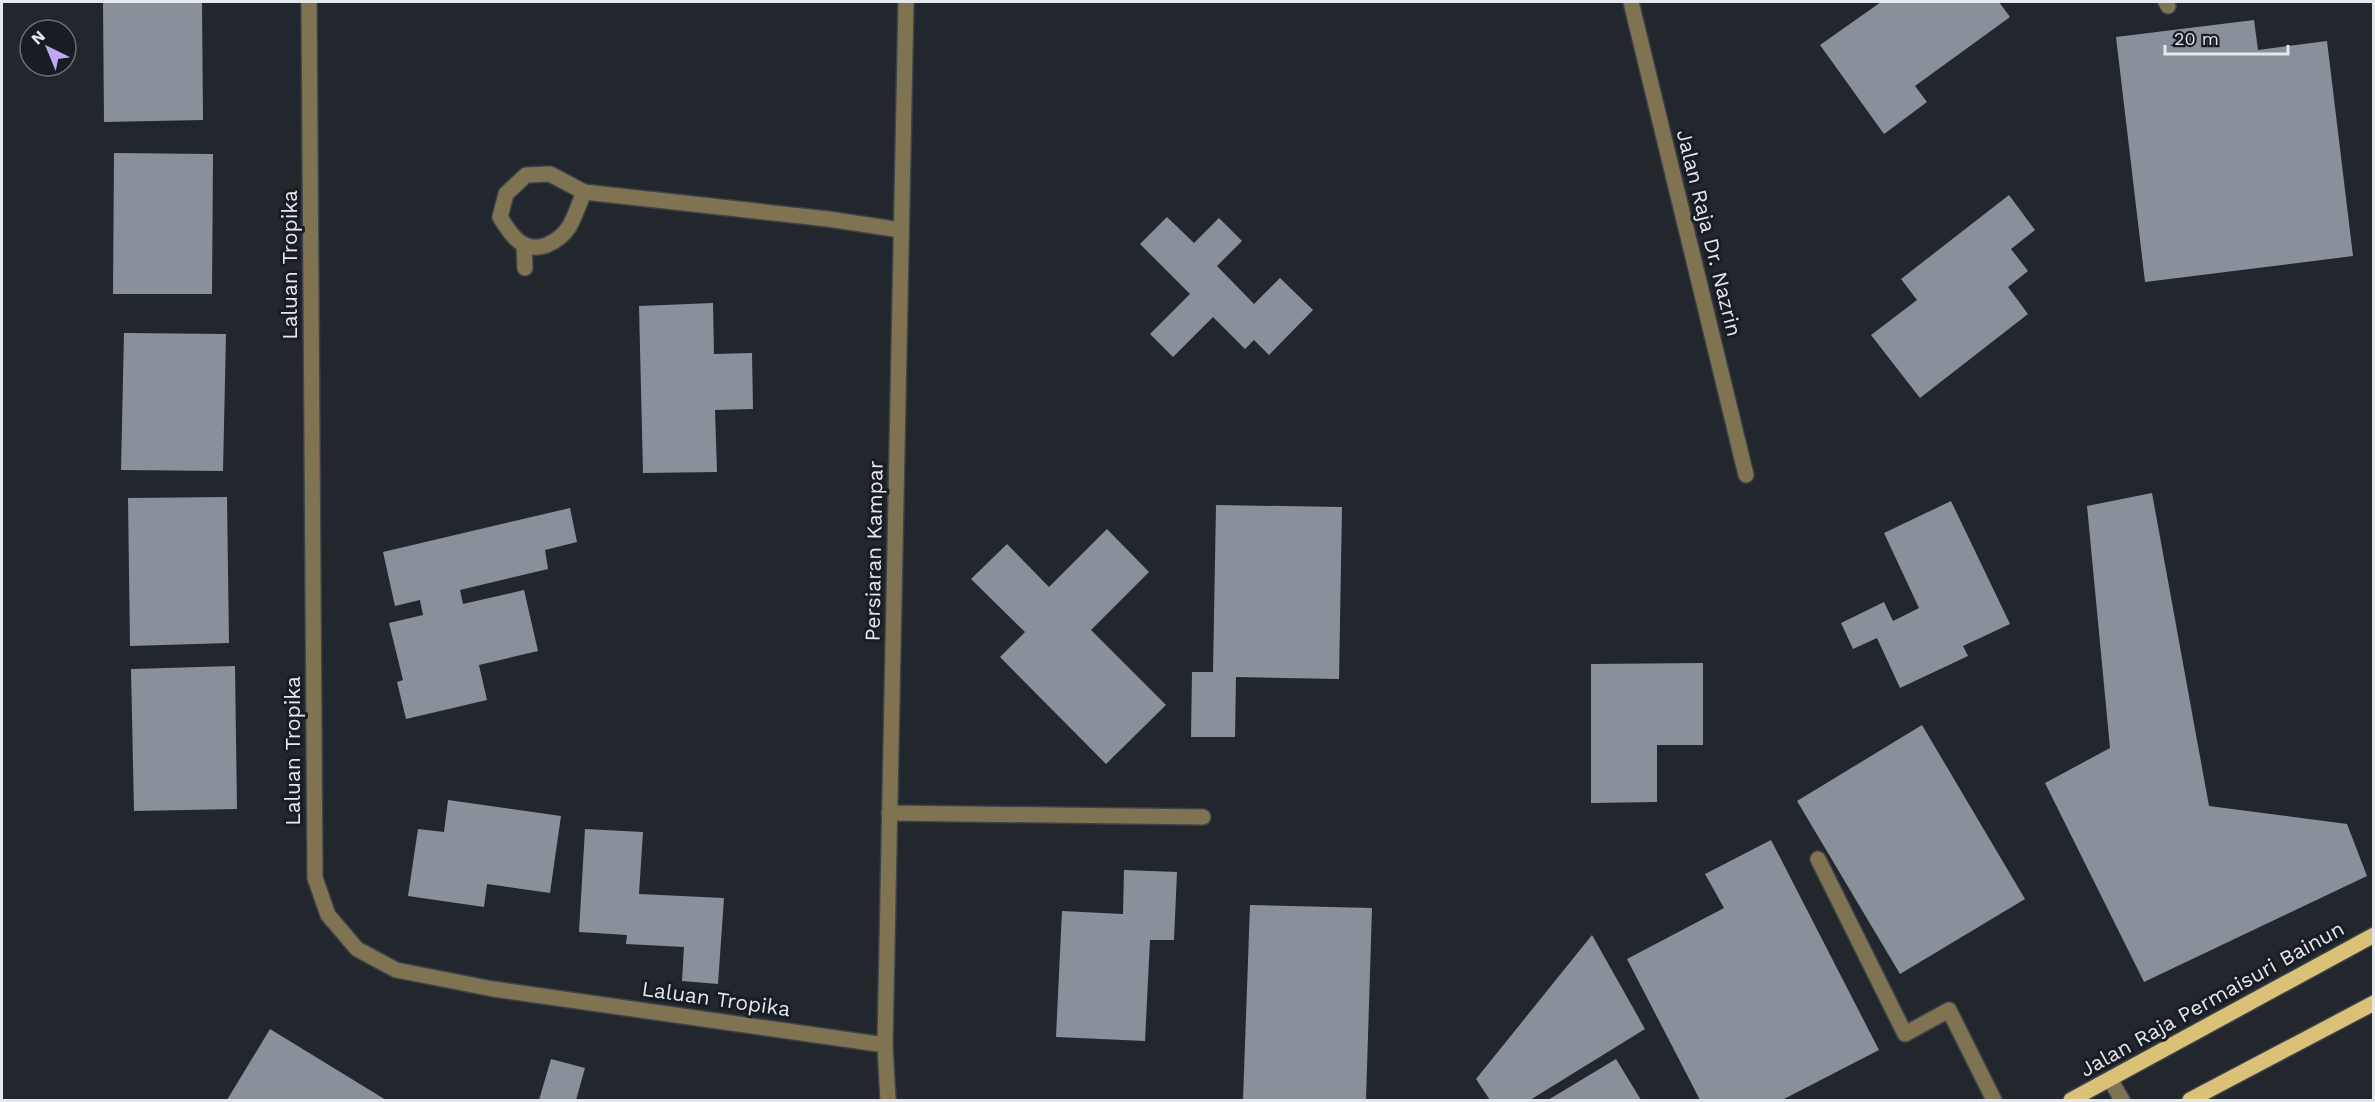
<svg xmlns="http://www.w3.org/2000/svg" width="2375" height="1102" font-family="'Work Sans',sans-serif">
<rect width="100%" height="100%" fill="#22272e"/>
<path fill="#8a9099" d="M103,2H202L203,120L104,122Z
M1881,2H1999L2010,17L1915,86L1927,102L1884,134L1820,45Z
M2254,20L2258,50L2327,41L2353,256L2145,282L2116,37Z
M114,153L213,154L212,294H113Z
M2009,195L2035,230L2011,249L2028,271L2008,287L2028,314L1920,398L1871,335L1917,300L1901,279Z
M1167,217L1194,243L1219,218L1242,241L1217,266L1254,304L1280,278L1313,310L1269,355L1254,340L1245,349L1213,317L1173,357L1150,334L1190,294L1140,244Z
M713,303L714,354L752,353L753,409L715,410L717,472L643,473L639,306Z
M124,333L226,334L223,471L121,470Z
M2152,493L2209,806L2347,824L2367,876L2144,982L2045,783L2110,748L2087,506Z
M227,497L229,643L130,646L128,498Z
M1951,501L2010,624L1963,646L1968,656L1900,688L1877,638L1853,649L1841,623L1884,602L1893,621L1919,608L1884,533Z
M1216,505L1342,507L1339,679L1236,677L1235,737H1191L1192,672H1213Z
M570,508L577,542L545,550L548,569L460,590L463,604L524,590L538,651L479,665L487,700L406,719L397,682L403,680L389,623L423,615L420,600L395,606L383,552Z
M1107,529L1149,572L1091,630L1166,705L1106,764L1000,657L1025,632L971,579L1007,544L1049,587Z
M1703,663V745H1657V802L1591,803V664Z
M235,666L237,809L134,811L131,669Z
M1922,725L2025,899L1900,974L1797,801Z
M448,800L561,816L550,893L487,884L484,907L408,896L418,829L444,832Z
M585,829L643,832L639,894L724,898L718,984L682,981L684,947L626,944L627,935L579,932Z
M1771,840L1879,1050L1782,1100H1700L1627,959L1724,908L1705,874Z
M1124,870L1177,872L1174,940H1150L1145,1041L1056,1037L1062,911L1123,914Z
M1250,905L1372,908L1366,1100H1243Z
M1592,935L1645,1029L1530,1100H1490L1476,1079Z
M270,1029L386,1100H227Z
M551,1059L585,1068L576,1100H539Z
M1616,1059L1641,1100H1548Z"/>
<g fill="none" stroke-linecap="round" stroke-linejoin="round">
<defs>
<path id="minor" d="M309,2L315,878L328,915L357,949L396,970L493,989L885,1045
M1631,2L1746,475
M2166,2L2168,6
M584,192C579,204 575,217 569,227C563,236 556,241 547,245C523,254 511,235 500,217L506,194L526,175L550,174L584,192L828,219L901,230
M524,246L525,268
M889,813L1203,817
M1818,859L1905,1034L1949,1010L1994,1100
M2110,1079L2122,1100
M888,1100L885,1045L906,2"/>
<path id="major" d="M2071,1100L2374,935
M2190,1100L2374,1003"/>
</defs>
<use href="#minor" stroke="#3d4249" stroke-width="18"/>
<use href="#major" stroke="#3d4249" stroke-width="18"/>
<use href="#minor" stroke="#7f7351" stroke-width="15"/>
<use href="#major" stroke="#dac177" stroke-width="15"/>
</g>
<g text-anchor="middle" stroke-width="6" stroke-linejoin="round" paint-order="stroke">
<g font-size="21" fill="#e4e7ec" stroke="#181d24">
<text transform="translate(1709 233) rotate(76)" y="7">Jalan Raja Dr. Nazrin</text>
<text transform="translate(290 265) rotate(-90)" y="7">Laluan Tropika</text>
<text transform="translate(874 551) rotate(-89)" y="7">Persiaran Kampar</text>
<text transform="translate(293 751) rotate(-90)" y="7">Laluan Tropika</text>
<text transform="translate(716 999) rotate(8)" y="7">Laluan Tropika</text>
<text transform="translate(2212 999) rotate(-29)" y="7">Jalan Raja Permaisuri Bainun</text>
</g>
</g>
<rect width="2375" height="1102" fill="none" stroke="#e4e7ec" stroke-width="6"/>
<g transform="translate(48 48) rotate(317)"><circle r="28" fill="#181d24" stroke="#6a6e74" stroke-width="1.5"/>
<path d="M0-4.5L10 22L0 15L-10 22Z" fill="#c1a8f3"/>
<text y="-9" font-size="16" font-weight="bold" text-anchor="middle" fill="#e4e7ec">N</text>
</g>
<path d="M2165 45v9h123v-9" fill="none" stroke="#e4e7ec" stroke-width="3"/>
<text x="2174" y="45" font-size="18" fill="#e4e7ec" stroke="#181d24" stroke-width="4.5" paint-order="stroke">20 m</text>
</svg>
